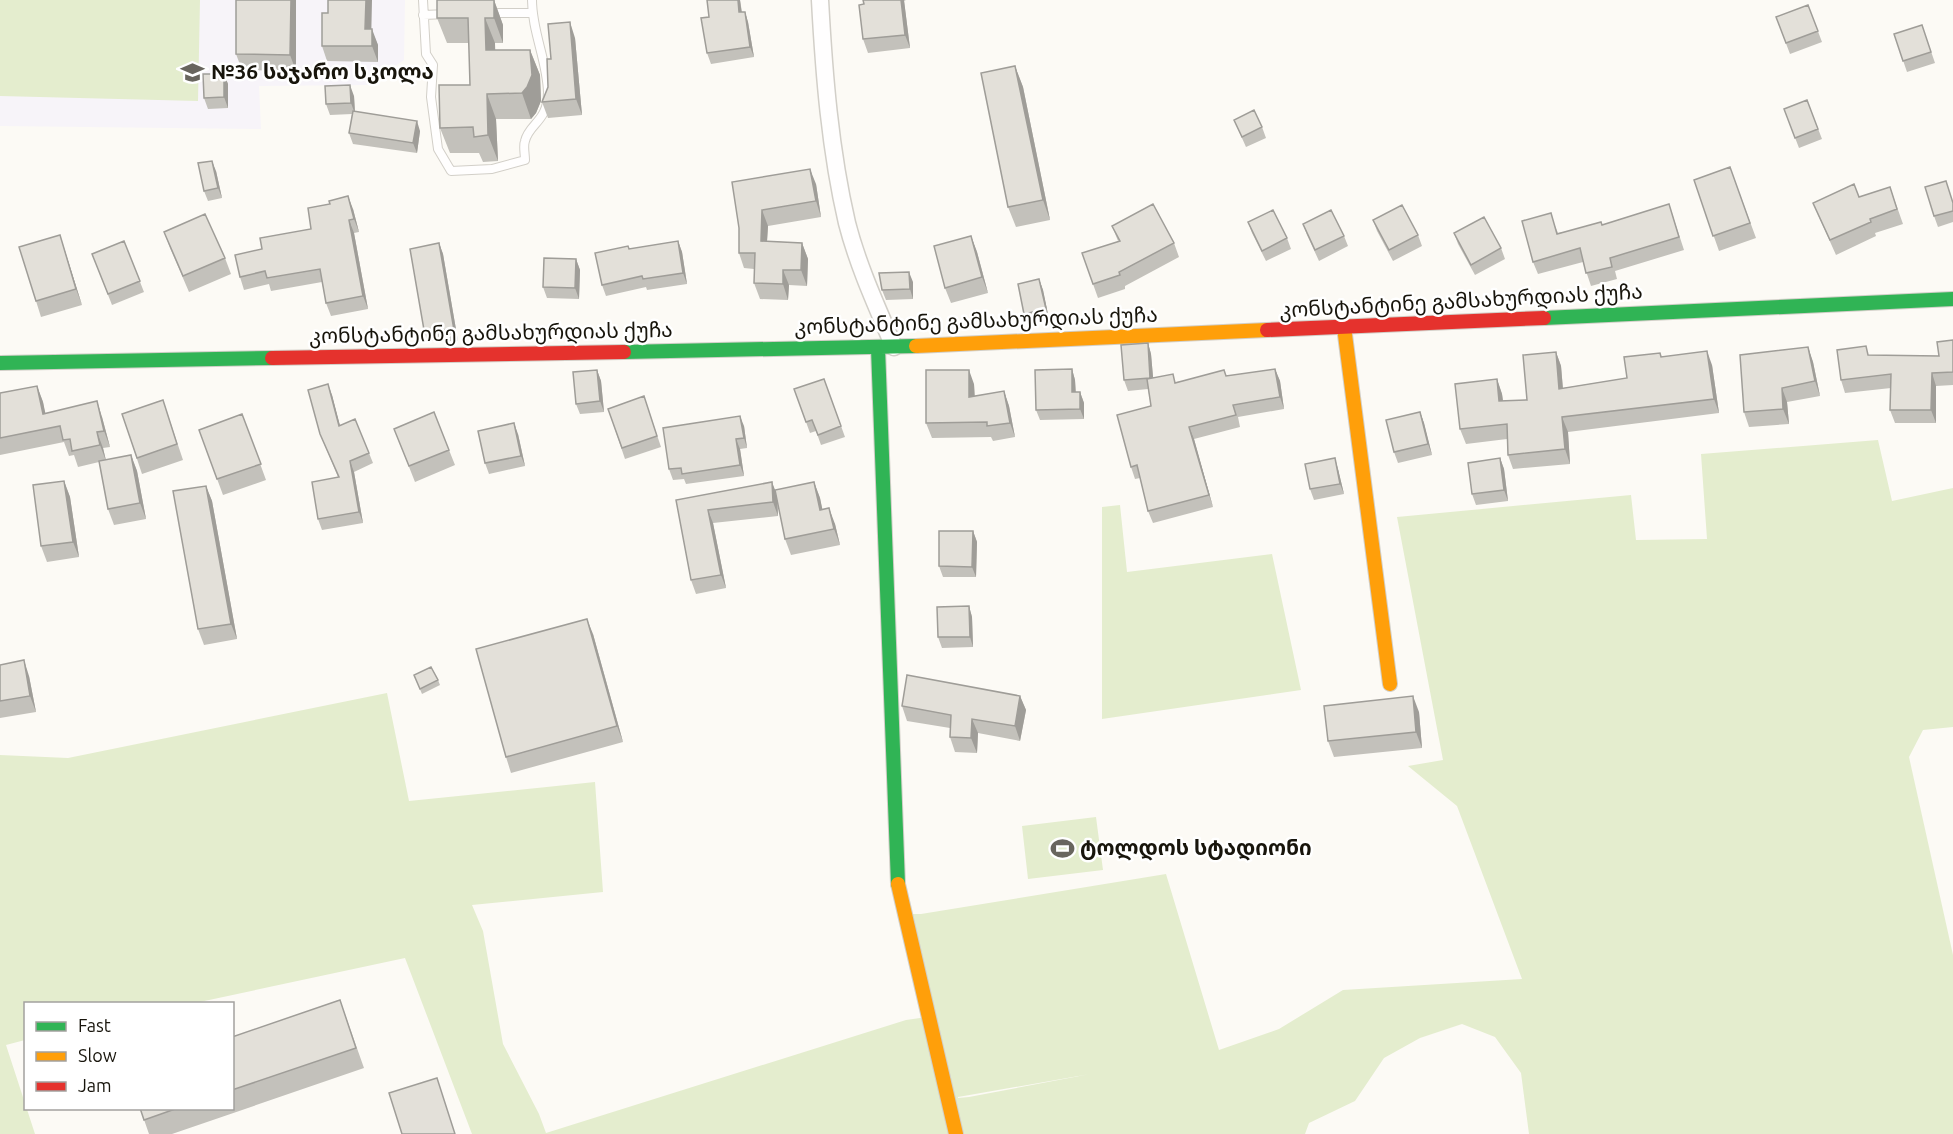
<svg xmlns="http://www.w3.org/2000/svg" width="1953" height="1134" font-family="Ubuntu,'Noto Sans Georgian',sans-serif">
<rect width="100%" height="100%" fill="#fcfaf5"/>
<path fill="#f7f4f9" d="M0,0H405L404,60L368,85L259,86L261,129L0,126Z"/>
<path fill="#e4edce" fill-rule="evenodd" d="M0,0H200L198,101L0,96Z
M1878,440L1892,501L1953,488V727L1923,730L1909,757L1953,955V1134H1529L1521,1073L1495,1037L1462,1024L1420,1038L1384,1058L1355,1101L1309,1123L1305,1134H472L405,958L195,1003L26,1004L25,1040L6,1045L35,1134H0V755L68,758L387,693L409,801L595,782L603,892L472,905L483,931L503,1044L539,1114L546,1133L906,1020L927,1017L902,914H921L1166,874L1219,1050L1279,1029L1343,990L1522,979L1457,806L1408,766L1443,760L1397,517L1631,495L1636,540L1707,539L1701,454ZM1090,1074L969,1097L958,1098V1097Z
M1120,505L1127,572L1272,554L1301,690L1102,719V507Z
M1096,817L1103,870L1028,879L1022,826Z"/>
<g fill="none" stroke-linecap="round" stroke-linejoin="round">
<defs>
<path id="lane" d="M423,0L426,54L433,65L431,97L438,149L451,171L492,169L525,160C525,154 523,146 525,141C529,123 548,122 548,92C547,60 532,32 532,0
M488,13H532
M423,15L448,14"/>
<path id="street" d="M820,0C824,74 830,150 847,223C858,266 877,307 894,347"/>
<path id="fast" d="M1544,318L1953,299
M878,348L898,884
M624,352L916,346
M0,363L272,358"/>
<path id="slow" d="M1344,327L1390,684
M916,346L1267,330
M898,884L956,1134"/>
<path id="jam" d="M1267,330L1544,318
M272,358L624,352"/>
</defs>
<use href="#lane" stroke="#d2cfc8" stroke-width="10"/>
<use href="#street" stroke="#d2cfc8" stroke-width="19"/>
<use href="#fast" stroke="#d2cfc8" stroke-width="16"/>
<use href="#slow" stroke="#d2cfc8" stroke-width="16"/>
<use href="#jam" stroke="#d2cfc8" stroke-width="16"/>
<use href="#lane" stroke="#fffefe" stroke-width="8"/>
<use href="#street" stroke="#fffefe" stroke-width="16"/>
<use href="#fast" stroke="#30b455" stroke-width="14"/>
<use href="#slow" stroke="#ff9f0a" stroke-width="14"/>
<use href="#jam" stroke="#e5322d" stroke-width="14"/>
</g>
<path fill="#c3c1bb" d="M236,0H296V71L242,70L236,54Z
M494,0L503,25V43H495V50H530L540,75L541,101L536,113L531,119H496L498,161L483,162L479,153H450L440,128L470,85L469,43H447L437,18Z
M740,0L742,12H745L748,22L754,57L711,64L707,53L709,17Z
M863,0H906L904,1L910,48L868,53L863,39L864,4Z
M1808,5L1822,42L1790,54L1776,17Z
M328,13L371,29L378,45V62L327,61L322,46Z
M1922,25L1935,63L1907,72L1894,34Z
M575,38L582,115L548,118L542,102L548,87L551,59Z
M1015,66L1023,87L1050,220L1016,227L1008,207Z
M224,74L228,84V108L208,109L204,98Z
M354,96L355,112L420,131L417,153L353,144L349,133L352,114L330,115L326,104Z
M1807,100L1822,139L1799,148L1784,109Z
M1234,120L1262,127L1266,138L1246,147Z
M1730,167L1756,238L1719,251L1694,180Z
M216,171L222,198L208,201L204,191Z
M732,182L816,184L821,217L768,226L767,241L802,243L808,259L807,286L789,285L788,300L760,299L754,283V269L744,268L739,253V228Z
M1890,187L1903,224L1875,233L1876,236L1836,255L1819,217L1813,203L1859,197Z
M1953,201V222L1938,227L1934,216Z
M1669,204L1684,250L1615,271L1617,279L1591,286L1583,262L1538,274L1533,262L1555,226L1558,233L1602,225Z
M353,209L359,232L354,233L368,309L331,316L326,303L322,282L271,291L269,284L244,290L240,277L262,249L311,229Z
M1373,220L1418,235L1422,246L1393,261L1377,231Z
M1248,222L1287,238L1291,249L1266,261L1252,233Z
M1303,224L1344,236L1348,246L1319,261L1307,235Z
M1112,226L1174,243L1179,257L1125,286V289L1098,298L1093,284L1118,241Z
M164,232L225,258L231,274L189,292L170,248Z
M1454,233L1501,248L1505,259L1475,275L1458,244Z
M971,236L977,252L988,293L951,303L945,288Z
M124,241L144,292L112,305L92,254Z
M678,241L682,252L687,284L647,290L646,287L606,296L602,285L629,249Z
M439,243L443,254L458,341H427L424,330Z
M65,251L82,305L41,317L36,301Z
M576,259L580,270L579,299L547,298L543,287Z
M1039,279L1043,290L1049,319L1028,324L1024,314Z
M913,282V299L886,300L882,290Z
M1953,340V385L1936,386V423H1895L1890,410L1891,388L1845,393L1841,380L1870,355L1939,356Z
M1148,343L1151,354L1153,377L1176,382L1227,376L1275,369L1280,381L1284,409L1238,417L1240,427L1194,439L1213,507L1153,523L1148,511L1140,478L1135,479L1131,467L1151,406L1148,389L1128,391L1124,380Z
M1808,347L1813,362L1820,396L1787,402L1789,424L1749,427L1744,412Z
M1556,352L1561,366L1563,388L1627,378L1660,353L1662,357L1712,365L1719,413L1568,432L1570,464L1513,469L1508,455L1507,439L1466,444L1460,429L1497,379L1502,394L1503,401L1527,400Z
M1072,369L1075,380L1076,392H1080L1084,403V419L1040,420L1036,410Z
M597,370L601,381L604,412L580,414L576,404Z
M824,379L845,437L821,445L816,431L810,433L806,422Z
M974,384L975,396L1004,391L1009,406L1015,437L993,441L991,437L932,438L926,423Z
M37,386L43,402L45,414L102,417L110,447L103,448L106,460L131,455L137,471L146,519L114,525L108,509L99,462L78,467L74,455L69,456L64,442L0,455V393Z
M332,395L340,426L369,453L373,463L354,472L363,523L322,530L318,519L338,477L320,434Z
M644,396L661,447L625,459L608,409Z
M163,400L183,460L142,474L122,414Z
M1420,412L1424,423L1432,455L1398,463L1394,452Z
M242,414L266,480L223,495L199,430Z
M744,426L747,448L740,449L744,476L686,484L684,479L673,480L669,469Z
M394,429L449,450L455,465L415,482Z
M518,434L525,466L489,474L485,463Z
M1500,458L1504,469L1508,501L1476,505L1472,494Z
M1338,469L1344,494L1314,500L1310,489Z
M64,481L70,497L79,557L47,562L41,546Z
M772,482L775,492L814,482L820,498L822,509L835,524L840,545L791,555L785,539L777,499L778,516L713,523L726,588L696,594L691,580L676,500Z
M206,486L212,501L237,639L204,645L198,629Z
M973,531L977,542L976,577H943L939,566Z
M969,606L972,617L973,647L942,648L938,637Z
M593,634L623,742L511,773L506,757Z
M0,665L29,676L36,712L0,718Z
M414,675L438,680L440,685L422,694Z
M1020,696L1026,710L1020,741L978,733L977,753L955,752L950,737V728L907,721L902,706Z
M1419,712L1422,748L1334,757L1328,741Z
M340,1000L364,1068L172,1134H149L140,1108H232V1037Z"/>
<path fill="#9f9d98" d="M291,0H296V71L290,55Z
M366,0H372L371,45L365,29Z
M494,0L503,25V43L494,18Z
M738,0H740L743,23L739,12Z
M901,0H904L910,48L905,35Z
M745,12L748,22L754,57L750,47Z
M485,18L495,43L496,76L486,50Z
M570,22L575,38L582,115L576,99Z
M372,29L378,45V62L372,46Z
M530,50L540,75L541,101L536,113L531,119L522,93Z
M1015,66L1023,87L1050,220L1043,200Z
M224,74L228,84V108L224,97Z
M350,85L354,96L355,114L351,103Z
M487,94L496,119L498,161L488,135Z
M417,121L420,131L417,153L413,143Z
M212,161L216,171L222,198L218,188Z
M810,169L816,184L821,217L816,201Z
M348,196L353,209L359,232L354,219Z
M762,210L768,226L766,257L761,241Z
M349,220L354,233L368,309L363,296Z
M60,235L65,251L82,305L76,289Z
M971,236L977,252L988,293L982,277Z
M678,241L682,252L687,284L683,273Z
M439,243L443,254L458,341L454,330Z
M802,243L808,259L807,286L801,270Z
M576,259L580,270L579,299L575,288Z
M783,270L789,285L788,300L783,284Z
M909,272L913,282V299L910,289Z
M1039,279L1043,290L1049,319L1046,309Z
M1148,343L1151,354L1154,388L1150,378Z
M1808,347L1813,362L1820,396L1815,381Z
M1707,351L1712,365L1719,413L1714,399Z
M1556,352L1561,366L1564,403L1559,389Z
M1072,369L1075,380L1076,403L1072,392Z
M1275,369L1280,381L1284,409L1280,397Z
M597,370L601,381L604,412L600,401Z
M969,370L974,384L975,412L969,397Z
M1932,373L1936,386V423L1931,410Z
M1497,379L1502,394L1505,416L1499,401Z
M328,384L332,395L343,437L339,426Z
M37,386L43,402L49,430L43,414Z
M1782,388L1787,402L1789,424L1783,409Z
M1004,391L1009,406L1015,437L1010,423Z
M1080,392L1084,403V419L1080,409Z
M97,401L102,417L110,447L104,431Z
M1420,412L1424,423L1432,455L1428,444Z
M740,416L744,426L747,448L744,438Z
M1562,417L1568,432L1570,464L1565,449Z
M514,423L518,434L525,466L521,456Z
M1189,427L1194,439L1213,507L1209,495Z
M97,432L103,448L106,461L100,445Z
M736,439L740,449L744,476L740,465Z
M131,455L137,471L146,519L140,503Z
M1335,458L1338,469L1344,494L1340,484Z
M1500,458L1504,469L1508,501L1504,490Z
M350,461L354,472L363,523L359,512Z
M64,481L70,497L79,557L73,542Z
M772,482L777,495L778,516L773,502Z
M814,482L820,498L826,526L820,510Z
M206,486L212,501L237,639L231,624Z
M829,508L835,524L840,545L834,529Z
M708,510L713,523L726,588L721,575Z
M973,531L977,542L976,577L972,567Z
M969,606L972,617L973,647L970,637Z
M587,619L593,634L623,742L617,726Z
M24,660L29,676L36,712L30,696Z
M1020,696L1026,710L1020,741L1015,726Z
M1413,696L1419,712L1422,748L1416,732Z
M972,719L978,733L977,753L971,738Z"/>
<path fill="#e3e0d9" stroke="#9f9d98" stroke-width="1.5" d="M236,0H291L290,55L236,54Z
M328,0H366L365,29H372V46H322V13H328Z
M437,0H494V18H485L486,50H530L532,75L527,87L522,93L487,94L488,135L474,137L473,127L440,128L439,85H470L468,18H437Z
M707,0H738L739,12H745L750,47L707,53L701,18L709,17Z
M863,0H901L905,35L863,39L859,5L864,4Z
M1808,5L1818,31L1786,43L1776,17Z
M570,22L576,99L542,102L548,87L547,59H551L548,24Z
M1922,25L1931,52L1903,61L1894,34Z
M1015,66L1043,200L1008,207L981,73Z
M203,74H224V97L204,98Z
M350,85L351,103L326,104L325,86Z
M1807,100L1818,129L1795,138L1784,109Z
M1254,110L1262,127L1242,137L1234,120Z
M353,111L417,121L413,143L349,133Z
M212,161L218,188L204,191L198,163Z
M1730,167L1750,223L1713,236L1694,180Z
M810,169L816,201L762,210L761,241L802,243L801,270H783V284L754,283L755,253H739V228L732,182Z
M1946,181L1953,203V211L1934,216L1925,187Z
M1854,184L1859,197L1890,187L1897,209L1870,219L1871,222L1830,240L1813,203Z
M348,196L354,219L349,220L363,296L326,303L320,269L267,278L265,271L240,277L235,255L262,249L260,238L311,229L308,208L330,204L329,201Z
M1153,204L1174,243L1119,272L1120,275L1093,284L1082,253L1120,241L1112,226Z
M1669,204L1679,237L1610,258L1612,267L1586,273L1580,248L1533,262L1522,221L1551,213L1557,234L1601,222L1602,225Z
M1402,205L1418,235L1389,250L1373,220Z
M1273,210L1287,238L1262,251L1248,222Z
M1331,210L1344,236L1315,250L1303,224Z
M205,214L225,258L183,276L164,232Z
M1484,217L1501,248L1471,265L1454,233Z
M60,235L76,289L36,301L19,247Z
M971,236L982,277L945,288L934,246Z
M124,241L140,281L108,294L92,254Z
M678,241L683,273L643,279L642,276L602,285L595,253L628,246L629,249Z
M439,243L454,330H424L410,249Z
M544,258L576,259L575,288L543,287Z
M909,272L910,289L882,290L879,273Z
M1039,279L1046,309L1024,314L1018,284Z
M1953,340V372L1932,373L1931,410H1890L1891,374L1841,380L1837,350L1866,346L1868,355L1939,356L1937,342Z
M1148,343L1150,378L1124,380L1121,345Z
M1808,347L1815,381L1782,388L1783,409L1744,412L1740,355Z
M1707,351L1714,399L1562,417L1565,449L1508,455L1507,424L1460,429L1455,384L1497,379L1499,401L1527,400L1523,355L1556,352L1559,389L1627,378L1624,357L1660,353L1661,357Z
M1072,369V392H1080V409L1036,410L1035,370Z
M1275,369L1280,397L1233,405L1236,415L1189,427L1209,495L1148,511L1137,465L1131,467L1117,415L1151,406L1147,379L1173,374L1175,383L1224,370L1226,376Z
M597,370L600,401L576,404L573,372Z
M926,370H969V397L1004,391L1010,423L987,426V422L926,423Z
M824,379L841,426L818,435L812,420L806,422L794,389Z
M328,384L339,426L355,419L369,453L350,461L359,512L318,519L312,482L339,477L320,434L308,390Z
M37,386L43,414L97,401L104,431L97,432L100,445L72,451L70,439L63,440L60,426L0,438V393Z
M644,396L657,436L622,448L608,409Z
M163,400L177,444L137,458L122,414Z
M434,412L449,450L409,466L394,429Z
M1420,412L1428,444L1394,452L1386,420Z
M242,414L261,464L217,479L199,430Z
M740,416L744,438L736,439L740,465L682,474L681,468L669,469L663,428Z
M514,423L521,456L485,463L478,431Z
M131,455L140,503L108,509L99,461Z
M1335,458L1340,484L1310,489L1305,464Z
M1500,458L1504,490L1472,494L1468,463Z
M64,481L73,542L41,546L33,485Z
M772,482L773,502L708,510L721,575L691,580L676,500Z
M814,482L820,510L829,508L834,529L785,539L775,490Z
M206,486L231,624L198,629L173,491Z
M939,531H973L972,567L939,566Z
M969,606L970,637H938L937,607Z
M587,619L617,726L506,757L476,649Z
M24,660L30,696L0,701V665Z
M431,667L438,680L420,689L414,675Z
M907,675L1020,696L1015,726L972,719L971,738L950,737L951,715L902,706Z
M1413,696L1416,732L1328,741L1324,706Z
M340,1000L356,1048L232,1090V1037Z
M437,1078L455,1134H402L389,1093Z
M140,1108H178L144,1120Z"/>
<defs>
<symbol id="school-bare" viewBox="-9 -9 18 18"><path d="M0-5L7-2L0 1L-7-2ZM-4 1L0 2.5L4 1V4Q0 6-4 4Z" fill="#68655e" stroke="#fff" stroke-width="2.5" paint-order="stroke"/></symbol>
<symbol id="stadium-bare" viewBox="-9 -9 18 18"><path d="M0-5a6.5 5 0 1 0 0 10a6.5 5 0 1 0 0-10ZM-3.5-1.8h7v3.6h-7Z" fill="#68655e" stroke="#fff" stroke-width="2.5" paint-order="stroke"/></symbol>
</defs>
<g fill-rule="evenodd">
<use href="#school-bare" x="176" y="56" width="33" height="33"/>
<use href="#stadium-bare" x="1046" y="832" width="33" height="33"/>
</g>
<g text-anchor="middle" stroke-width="5" stroke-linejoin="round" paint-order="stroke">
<g font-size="21" font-weight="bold" fill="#18150c" stroke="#fff" text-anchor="start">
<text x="211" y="79">№36 საჯარო სკოლა</text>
<text x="1080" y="855">ტოლდოს სტადიონი</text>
</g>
<g font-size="21" fill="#18150c" stroke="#fff">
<text transform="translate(1461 301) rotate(-3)" y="7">კონსტანტინე გამსახურდიას ქუჩა</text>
<text transform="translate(976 321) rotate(-2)" y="7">კონსტანტინე გამსახურდიას ქუჩა</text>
<text transform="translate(491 333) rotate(-1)" y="7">კონსტანტინე გამსახურდიას ქუჩა</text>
</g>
</g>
<rect x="24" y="1002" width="210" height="108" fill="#ffffff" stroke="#a3a19e" stroke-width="1.5"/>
<rect x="36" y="1022" width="30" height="9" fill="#30b455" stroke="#a3a19e" stroke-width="1.5"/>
<text x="78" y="1032" font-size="18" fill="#18150c">Fast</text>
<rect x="36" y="1052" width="30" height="9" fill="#ff9f0a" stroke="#a3a19e" stroke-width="1.5"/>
<text x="78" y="1062" font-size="18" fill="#18150c">Slow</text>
<rect x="36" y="1082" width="30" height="9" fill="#e5322d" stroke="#a3a19e" stroke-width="1.5"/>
<text x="78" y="1092" font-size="18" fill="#18150c">Jam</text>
</svg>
